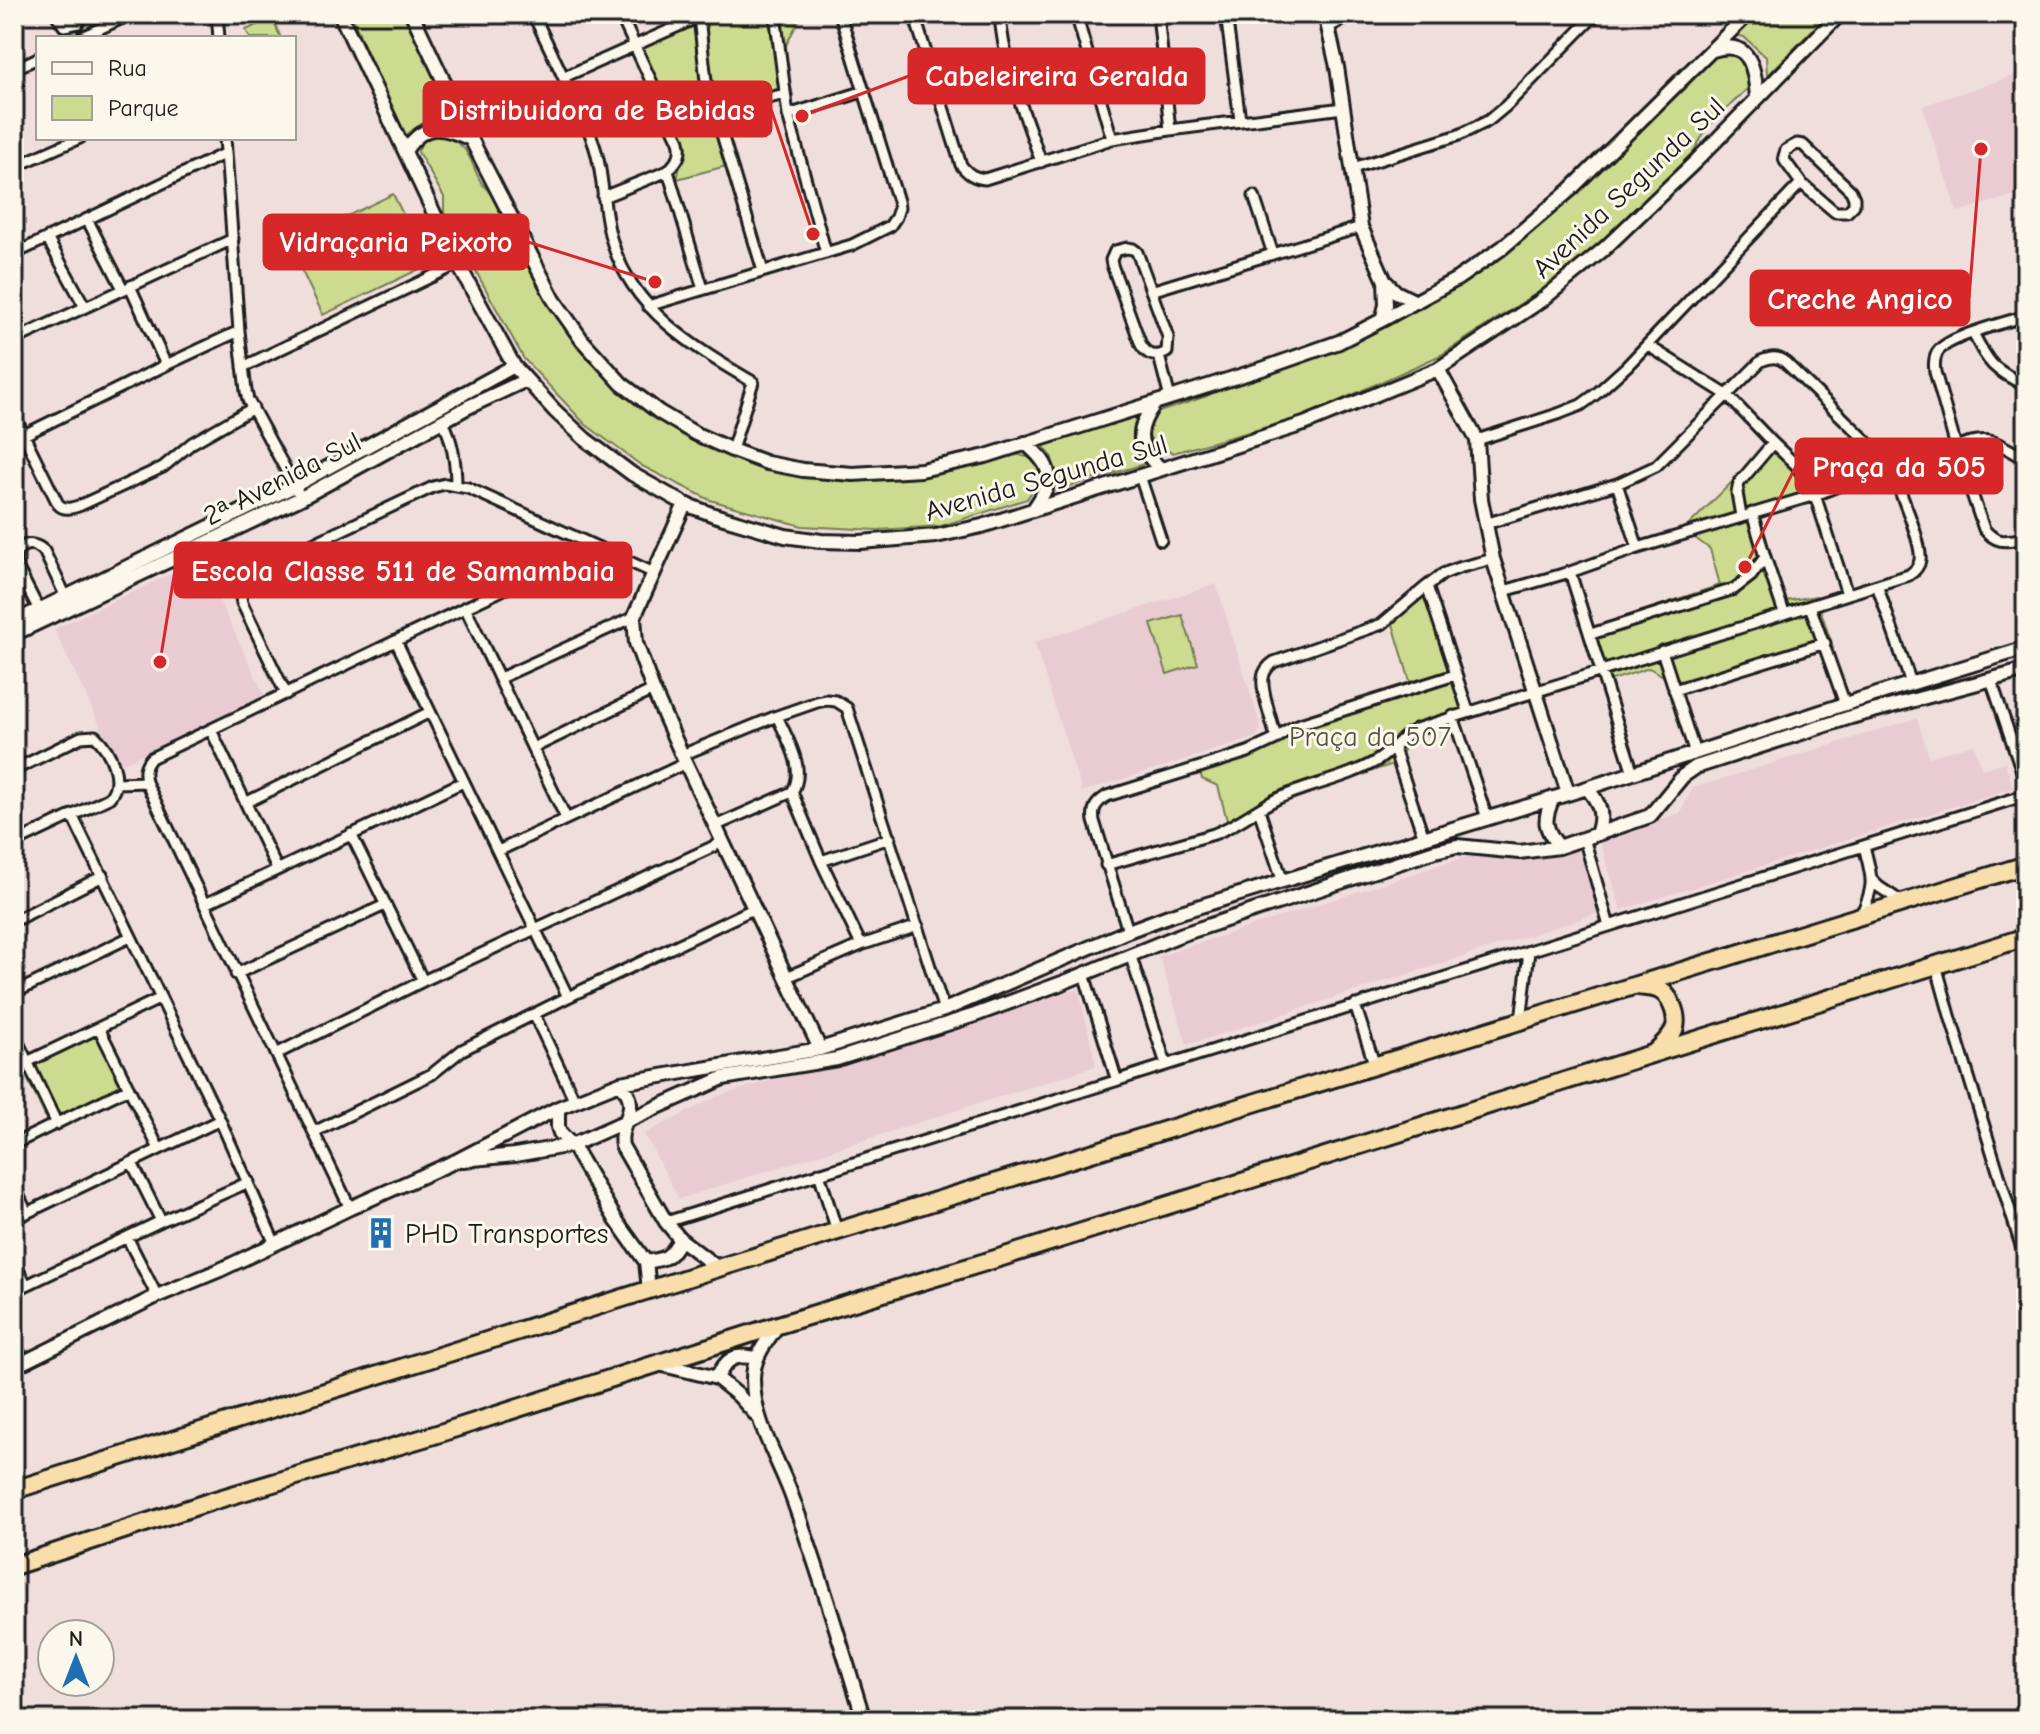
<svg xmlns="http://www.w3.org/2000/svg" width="2040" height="1734" font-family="'Comic Neue',sans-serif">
<rect width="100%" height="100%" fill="#f0dedd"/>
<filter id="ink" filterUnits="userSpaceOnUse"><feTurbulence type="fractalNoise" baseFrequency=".0125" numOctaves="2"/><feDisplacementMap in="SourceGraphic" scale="16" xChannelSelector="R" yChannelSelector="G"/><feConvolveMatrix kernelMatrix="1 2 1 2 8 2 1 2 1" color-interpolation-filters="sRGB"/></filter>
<g filter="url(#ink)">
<path fill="#e9ccd2" d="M2019,74L2026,98V192L1957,212L1922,106Z
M200,560L265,696L119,765L54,629Z
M1216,584L1261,727L1257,737L1082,792L1034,642Z
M1917,718L1929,757L1974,744L1982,769L2005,762L2013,788L1621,910L1599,839L1680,813L1693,788Z
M1578,849L1599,913L1187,1045L1159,956L1465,857Z
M1079,989L1096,1066L679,1199L644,1134L718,1096Z"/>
<path fill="#ccdb8f" stroke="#747c56" stroke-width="2" d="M351,14H406L457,124C433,120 421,120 403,139Z
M686,14H802L783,51L793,96L733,114L719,132L730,165L677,179L684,150L682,137L640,45L686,25Z
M1752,14H1828L1767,76L1766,57L1744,37L1731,34Z
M272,18L281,38H250L246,30Z
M1727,51C1748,60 1747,67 1748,88L1708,127L1693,152L1631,217L1554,282L1441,355L1303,417L1173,453L1154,445L1148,433L1156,413L1207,396L1242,379L1372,332L1468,278L1712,56Z
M433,135C482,139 466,180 494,194L581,346L628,397L713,449L762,468L812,477L881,480L943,473L1016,454L1031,458L1039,467L1041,477L1027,499L941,526L878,530L802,526L710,500L642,466L585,424L524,359L444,213V197L418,152L422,140Z
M393,194L428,265L323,315L289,244Z
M1138,413C1130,435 1129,446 1148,463L1044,494L1054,481L1052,457L1041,443Z
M1775,439C1794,456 1814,471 1818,498L1759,515L1785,601L1816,596L1833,648L1670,696L1665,677L1649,668L1600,684L1583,631L1720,585L1710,549L1684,530Z
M1431,584L1471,714L1412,735L1397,763L1283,800L1230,832L1218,786L1202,779L1198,763L1411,685L1391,617Z
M1182,615L1198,664L1167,674L1151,624Z
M103,1026L134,1091L51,1129L20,1063Z"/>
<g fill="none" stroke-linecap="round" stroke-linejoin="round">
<defs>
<path id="street" d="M56,14L64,26L78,23L83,14
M217,14L219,38
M533,14C547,43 562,73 575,103C581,115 589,128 593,142C604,171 602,207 611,238C630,309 693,347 753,382L732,450
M620,14L679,141C683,155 677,161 668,171L703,289
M775,14L788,115L826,253
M914,14L961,165C968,174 974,178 985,179L1112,139L1170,130L1343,108
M1000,14C1003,65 1025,114 1041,162
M1076,14L1112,139
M1158,14L1170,130
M1226,14L1240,120
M699,17L706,81L763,271
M1329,27L1353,14
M80,38L131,14
M14,69L38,58
M564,77L699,17L698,14
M935,83L1008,60
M715,111L785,94
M788,115L865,91
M225,138L239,331L246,391L248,400L301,498
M1797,144L1803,145L1851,191L1854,198V205L1847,212H1835L1801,183L1785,161L1784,156L1786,150Z
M14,167L80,138
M1353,168L1459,135L1488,121L1506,106L1596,14
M1254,196L1273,254
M603,197L668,171
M87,219L123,289
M47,238L85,307
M1127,248L1133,249L1137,252L1168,337L1167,352C1155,358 1148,356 1141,345L1112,265L1111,260L1115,251Z
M14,254L226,153
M130,286L166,365
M1151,291L1361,227
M648,306L852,245L890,226L896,217L899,208L898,201L840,14
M2026,316C2007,322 1945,337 1937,353C1934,359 1934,366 1935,372L1956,447L1984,529C1997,545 2007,541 2026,538
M1973,333C1990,366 1992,368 2026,386
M14,340L233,239
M1647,345L1727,395L1773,443L1739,483L1737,493L1741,516
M1159,356L1170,398
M243,367L458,264
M14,415L58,504C64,511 73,508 81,505L163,467L192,443L253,408
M443,421C453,442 456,462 456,485
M24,435L166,365L239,331
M1477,440L1558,414L1581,405L1596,394L1627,366L1801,183
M1773,443L1797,466L1815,495L1847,594
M1956,447C1990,433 1996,443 2026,459
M1140,476L1161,540
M1617,484L1638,548
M1765,557L1784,613
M1570,572L1633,773
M1877,585L1911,683
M1427,586L1468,711
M1504,591L1570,572L1638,548L1815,495L1890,466
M1810,606L1845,704
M465,607L566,818
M39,610L16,565C12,546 31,538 44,551L66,597
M1591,634L1734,589L1751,576L1765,557L1752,513
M396,641L568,997
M1662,651L1695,753
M500,678L634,617
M1991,680L2026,783
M1674,690L1825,643
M286,694L242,603C239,590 241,584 249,574L433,487L445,484L468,488L654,573
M1453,716L1487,818
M211,730L277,869
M1276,739L1287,730L1300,724L1455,675
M533,748L653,690
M1394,749L1424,838
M682,755L777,716L817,702L827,700L836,701L847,708L944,1010
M14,770L81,737L95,736C110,750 125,781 109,798L14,843
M117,783L146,782
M792,792L821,861L861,945
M247,802L430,712
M1259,810L1283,882
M72,815L220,1120L275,1244
M715,826L792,792C807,769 787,739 777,716
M351,834L423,981
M1584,838L1609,926
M498,851L686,763
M821,861L890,838
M1106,865L1214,834C1238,825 1257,808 1279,798C1311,784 1348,778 1378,760C1393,751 1401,737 1416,729L1909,575C1915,571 1919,567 1920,560C1923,542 1897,486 1890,466L1883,457L1785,362C1777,356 1771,357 1761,361L1656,466L1617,484L1485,524
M1873,881L1879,887L1902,902
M205,904L463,782
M1861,915C1876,884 1872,878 1864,846
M14,921L103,876
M1128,931L1094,821C1092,808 1096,803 1107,796L1248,752L1276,739C1273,723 1261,692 1263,678C1264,670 1268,666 1274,662L1382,624L1427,586L1443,574L1458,568L1493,559
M1130,954L1166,1064
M1936,965L1951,1019L2026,1262
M236,974L385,905
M1084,974L1116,1078
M787,977L861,945L918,926
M14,993L130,937
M1355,1005L1375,1066
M534,1014L575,1101
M1521,1021L1529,951
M99,1028L159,1149
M14,1034L57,1124
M276,1054L423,981L723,842
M27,1062L161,998
M314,1132L432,1074L462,1050L568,997L753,909
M14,1144L129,1088
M132,1163L161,1221
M819,1173L837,1231
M14,1186L27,1213
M350,1208L146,782C144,772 144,766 151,758L594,546
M14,1219L220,1120
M666,1222C1119,1077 1573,938 2026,795
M128,1239L157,1296
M14,1262L26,1285
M14,1291L161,1221L249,1182
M14,1342L24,1362"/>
<path id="secondary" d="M340,14L458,264L514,366L555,411L585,439L632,474L685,504L714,515L785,536L821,541L860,542L936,536L982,526L1304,424L1438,369L1542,300L1604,249L1697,160L1840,14
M412,14L471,139L554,300L582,340L622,384L659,412L696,434L732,450L767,463L803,470L853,474L921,470L986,456L1265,368L1339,342L1382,320L1457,279L1502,248L1570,190L1748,14
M1325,14L1337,67L1361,227L1385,281L1386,305L1382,320
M1713,50C1751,38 1755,70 1757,98
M405,151C425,121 442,126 471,139
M1385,281L1396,292L1416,302
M1438,369L1477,440L1481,499L1493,559L1568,793
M1155,403C1135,430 1136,447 1161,469
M1025,443C1054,467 1055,479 1033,510
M685,504L634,617L636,643L653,690L682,755L820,1049
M14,622L294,486L514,366
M14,634L301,498L468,407L526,380
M1587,788C1600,803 1604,814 1597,834
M1553,798C1543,820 1544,828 1559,847
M620,1083C644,1109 617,1121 622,1146L666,1222L680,1239L718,1268
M558,1108V1127L560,1133L572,1145L616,1220L646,1262L649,1289
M463,1160L515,1155L572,1145L723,1078L837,1059L975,1015L1062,983L1180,935L1435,851L1457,846L1519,852L1559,847L1650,816L1683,776L1696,767L1851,717L2026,670
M646,1262C666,1259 670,1258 680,1239
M778,1325C766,1342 753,1357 753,1379C753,1421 777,1456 791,1494C818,1568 841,1644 864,1720
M659,1364L717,1378L738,1395L758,1417
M14,1367L157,1296L220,1270L350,1208L456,1161L558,1108L620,1083L820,1049L944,1010L1128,931L1171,915L1587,788L1845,704L2026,648
M717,1378C726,1359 734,1353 756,1358"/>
<path id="highway" d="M1638,986C1644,987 1651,987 1657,989C1670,993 1678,1015 1675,1027C1672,1037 1662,1045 1655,1052
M14,1490L718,1268L2026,865
M14,1566L209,1502L434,1435L778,1325L1002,1257L2026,937"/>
</defs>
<use href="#street" stroke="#1c1c1c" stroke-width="15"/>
<use href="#secondary" stroke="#1c1c1c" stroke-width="18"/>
<use href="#highway" stroke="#1c1c1c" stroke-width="22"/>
<use href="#street" stroke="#fbf7ec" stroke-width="9"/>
<use href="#secondary" stroke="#fbf7ec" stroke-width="12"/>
<use href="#highway" stroke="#f8deab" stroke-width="16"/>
</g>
</g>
<defs>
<symbol id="building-bare" viewBox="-9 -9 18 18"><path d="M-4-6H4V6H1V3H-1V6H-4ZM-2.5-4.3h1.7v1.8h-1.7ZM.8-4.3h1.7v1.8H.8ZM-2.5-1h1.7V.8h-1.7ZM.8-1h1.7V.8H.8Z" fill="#1f6fb2" stroke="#fbf7ec" stroke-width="2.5" paint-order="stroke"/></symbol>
</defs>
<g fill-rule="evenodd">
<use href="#building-bare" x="359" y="1211" width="44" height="44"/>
</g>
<g text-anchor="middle" stroke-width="6" stroke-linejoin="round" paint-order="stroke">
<g font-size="28" fill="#1c1c1c" stroke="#fbf7ec">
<text transform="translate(1628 187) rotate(-43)" y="10">Avenida Segunda Sul</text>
<text transform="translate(1046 477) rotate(-16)" y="10">Avenida Segunda Sul</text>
<text transform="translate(282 478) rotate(-27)" y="10">2ᵃ Avenida Sul</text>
</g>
<g font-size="28" fill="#51553e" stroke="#fbf7ec">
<text x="1370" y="746">Praça da 507</text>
</g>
<g font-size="28" fill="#1c1c1c" stroke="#fbf7ec" text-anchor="start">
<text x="405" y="1243">PHD Transportes</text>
</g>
</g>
<path fill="none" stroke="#d62828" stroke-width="3" d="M802 116L909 76M813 234L771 109M655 282L528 242M1981 149L1969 298M1745 567L1796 466M160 662L175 570"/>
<g fill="#d62828" stroke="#fbf7ec" stroke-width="3">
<circle cx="802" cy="116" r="8"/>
<circle cx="813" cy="234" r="8"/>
<circle cx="655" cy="282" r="8"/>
<circle cx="1981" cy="149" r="8"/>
<circle cx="1745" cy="567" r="8"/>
<circle cx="160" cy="662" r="8"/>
</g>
<g fill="#d62828" stroke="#d62828" stroke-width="3">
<rect x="909" y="49" width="295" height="54" rx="8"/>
<rect x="424" y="82" width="347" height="54" rx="8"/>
<rect x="264" y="215" width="264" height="54" rx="8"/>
<rect x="1751" y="271" width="218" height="54" rx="8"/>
<rect x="1796" y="439" width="206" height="54" rx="8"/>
<rect x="175" y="543" width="456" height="54" rx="8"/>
</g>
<g font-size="30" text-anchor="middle" font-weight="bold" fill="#fff">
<text x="1057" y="86">Cabeleireira Geralda</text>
<text x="597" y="120">Distribuidora de Bebidas</text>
<text x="396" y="252">Vidraçaria Peixoto</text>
<text x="1860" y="309">Creche Angico</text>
<text x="1899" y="477">Praça da 505</text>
<text x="403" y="581">Escola Classe 511 de Samambaia</text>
</g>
<rect width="2040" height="1734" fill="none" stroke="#fbf7ec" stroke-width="48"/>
<rect x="24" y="24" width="1992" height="1686" fill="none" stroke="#1c1c1c" stroke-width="3" filter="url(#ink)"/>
<rect x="36" y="36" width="260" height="104" fill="#fbf7ec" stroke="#a29f99" stroke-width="2"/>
<rect x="52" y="62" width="40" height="12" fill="#fbf7ec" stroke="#a29f99" stroke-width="2"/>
<text x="108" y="76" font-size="24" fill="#1c1c1c">Rua</text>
<rect x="52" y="96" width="40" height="24" fill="#ccdb8f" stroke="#a29f99" stroke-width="2"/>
<text x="108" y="116" font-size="24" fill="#1c1c1c">Parque</text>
<g transform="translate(76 1658)"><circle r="38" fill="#fbf7ec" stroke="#a29f99" stroke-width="2"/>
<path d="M0-6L14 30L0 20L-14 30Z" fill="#1f6fb2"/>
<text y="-12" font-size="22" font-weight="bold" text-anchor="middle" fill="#1c1c1c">N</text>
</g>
</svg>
